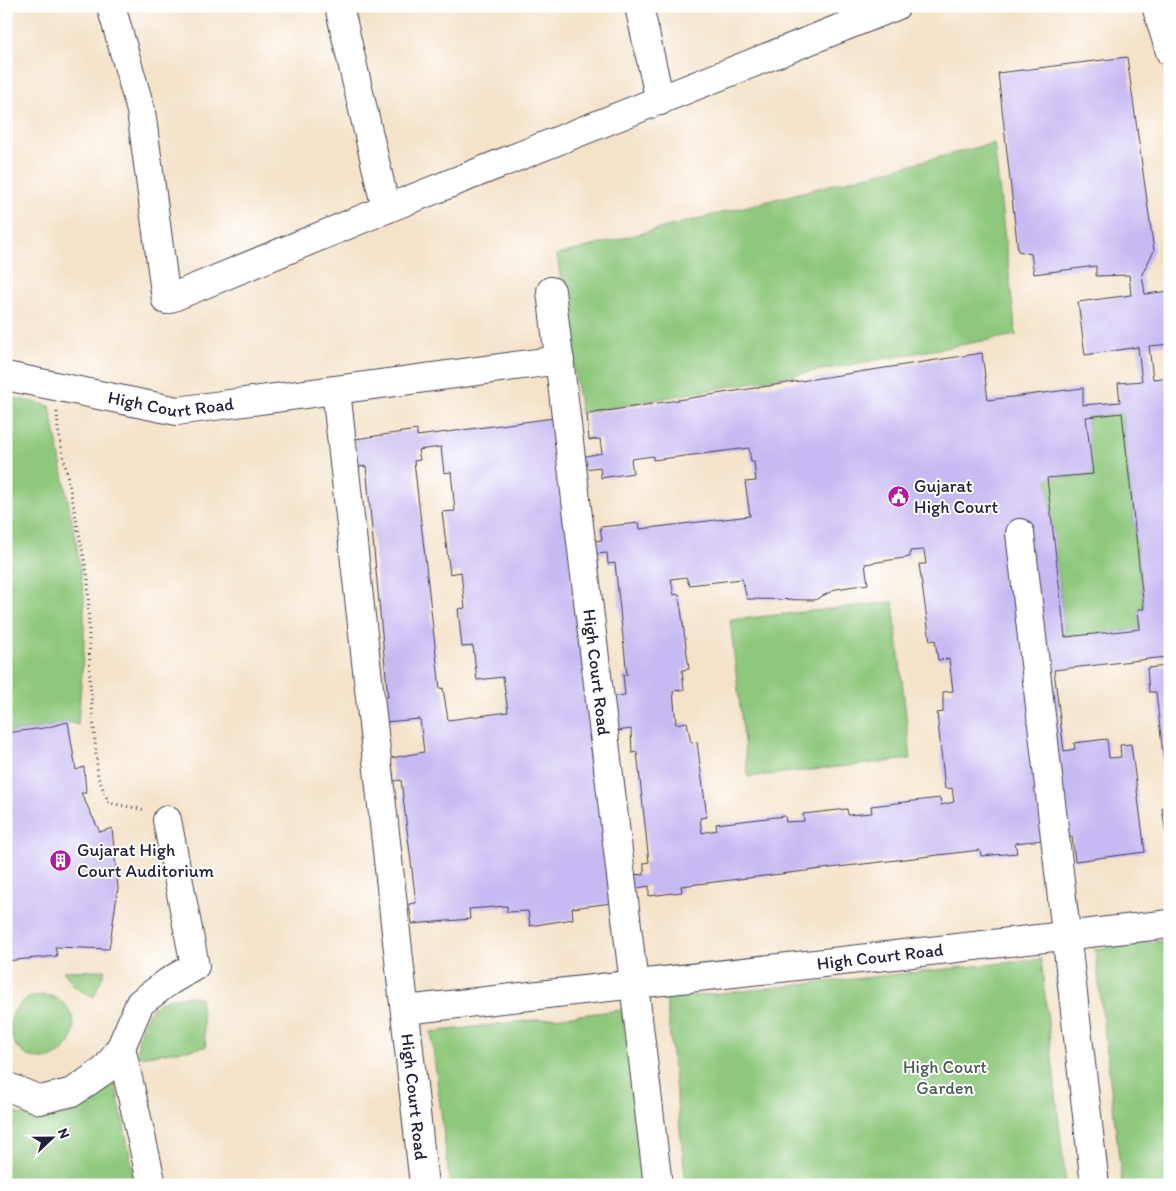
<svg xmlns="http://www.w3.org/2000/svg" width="1176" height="1191" font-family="Itim,sans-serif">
<rect width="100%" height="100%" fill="#fff"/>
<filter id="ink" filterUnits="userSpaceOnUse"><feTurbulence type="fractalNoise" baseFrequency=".02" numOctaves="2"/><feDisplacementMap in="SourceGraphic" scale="10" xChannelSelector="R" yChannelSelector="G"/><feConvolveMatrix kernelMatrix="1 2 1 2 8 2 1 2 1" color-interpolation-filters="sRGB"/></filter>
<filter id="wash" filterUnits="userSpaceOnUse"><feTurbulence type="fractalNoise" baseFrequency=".0096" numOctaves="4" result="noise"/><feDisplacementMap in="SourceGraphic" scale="20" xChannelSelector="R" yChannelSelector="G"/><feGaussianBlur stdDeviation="1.12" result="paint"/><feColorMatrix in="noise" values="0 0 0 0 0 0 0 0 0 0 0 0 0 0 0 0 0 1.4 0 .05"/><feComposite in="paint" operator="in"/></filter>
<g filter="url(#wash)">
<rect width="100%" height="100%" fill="#f4e3c9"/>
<path fill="#8ec87b" stroke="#58755b" d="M994,143L1016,335L581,413L557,255Z
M6,396L50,406L76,542L84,596V645L78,725L68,722L44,728L6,733Z
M1122,413L1144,609H1138L1140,629L1065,637L1047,478L1092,474L1086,417Z
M893,602L911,759L748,777L730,620Z
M1170,940V1185H1122L1095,949Z
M1041,959L1066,1185H686L666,999Z
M105,970L94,997L76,988L63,971Z
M10 1027a32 32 0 1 1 64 0a32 32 0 1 1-64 0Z
M190,996L200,997L206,1047L139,1057C135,1036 143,1013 162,1001C170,997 182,997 190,996Z
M622,1010L643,1185H450L431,1032Z
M115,1083L136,1185H6V1109C29,1120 58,1121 81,1109C94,1102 104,1092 115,1083Z"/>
<g id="blocks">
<path fill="#c7b9f2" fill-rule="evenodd" d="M1127,57L1154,251L1142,274L1145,294L1170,291V344L1149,346L1153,379L1170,377V800H1168L1156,692H1149L1147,668L1167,666L1166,657L1054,670L1064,751L1075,749L1074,743L1107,739L1109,758L1121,757L1120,745L1131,744L1145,852L1075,861L1072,837L1015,843L1017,853L981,856L980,850L681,886L682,892L649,896V886L611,893L612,903L572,908L573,919L530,926L528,911L507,912V906L469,909L470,919L412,924L409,904L416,903L401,780L394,781L391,758L424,752L420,719L384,722L381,697H388L366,466L358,467L355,439L417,430V436L554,418L560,461L602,453L600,439L589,440L587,414L982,353L988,400L1083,388V405L1120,402L1118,383L1142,381L1138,347L1085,355L1078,302L1131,295L1129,275L1096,276V266L1034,274L1031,254L1018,251L998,73ZM1122,413L1144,609H1138L1140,629L1065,637L1047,478L1093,474L1086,417ZM441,447L444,473L451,472L455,511L442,512L450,574L461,572L465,608L458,609L462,647L473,646L477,680L503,677L508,712L448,720L443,688L440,689L414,461L420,460L418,450ZM749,448L751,462H754L756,481L745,482L750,516L640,529L639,523L600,527L602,540L570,544L562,472L600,467L601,478L633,473L631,459L653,456V460ZM924,550L926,564H919L930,641L935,640L938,660L949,659L953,691L943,692V712L937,713L945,789L952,788L954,802L941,805L940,798L871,806L872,813L848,815L847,809L803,814L804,821L786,822L785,816L716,824L717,830L702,833L700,818L707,817L697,742L691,743L687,722L676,724L673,691L684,690L682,670L689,669L679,594L674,595L671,579L686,577L689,585L742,579L747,599L815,600L836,589L868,584L865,564L910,557V551ZM607,553L608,564L615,563L627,675H623L625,695L588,699L571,557ZM631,729L632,753L637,752L649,862L644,863V875L609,872L589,735Z
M68,722L76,770L84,767L86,793H81L100,832L112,828L118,888L109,949L55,947L57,956L6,961V733L44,728Z
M1170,807V834L1166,835L1162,808Z"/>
</g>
</g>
<g filter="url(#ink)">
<use href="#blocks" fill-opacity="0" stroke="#423f50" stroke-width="1"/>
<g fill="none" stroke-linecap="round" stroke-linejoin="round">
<defs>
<g id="minor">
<path d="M111,6L141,111L166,300L386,209L896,6"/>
<path d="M339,6L386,209"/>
<path d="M639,6L660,101"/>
<path d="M1156,6L1170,52"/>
<path id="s1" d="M551,291L658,1185"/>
<path id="s2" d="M6,376L177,411L560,360"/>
<path id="s3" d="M336,390L424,1185"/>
<path d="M1020,533L1095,1185"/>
<path id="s4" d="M405,1010L1170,924"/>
<path d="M121,1047L152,1185"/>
<path d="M6,1086L40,1100L73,1092L106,1069L121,1047L140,1003L168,982L195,966L167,820"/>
</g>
</defs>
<use href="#minor" stroke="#423f50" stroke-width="30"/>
<path stroke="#423f50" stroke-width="3" stroke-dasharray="1 4" stroke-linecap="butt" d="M57,412L58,429L88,578L90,682L98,777L109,803L146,810"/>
<use href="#minor" stroke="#fff" stroke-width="28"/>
</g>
</g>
<defs>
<symbol id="civic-disc" viewBox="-11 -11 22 22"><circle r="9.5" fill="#b5179e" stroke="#fff"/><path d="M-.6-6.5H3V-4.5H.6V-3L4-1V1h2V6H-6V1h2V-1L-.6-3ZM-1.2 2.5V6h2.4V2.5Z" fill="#fff"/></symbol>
<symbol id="building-disc" viewBox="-11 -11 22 22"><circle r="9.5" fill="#b5179e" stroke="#fff"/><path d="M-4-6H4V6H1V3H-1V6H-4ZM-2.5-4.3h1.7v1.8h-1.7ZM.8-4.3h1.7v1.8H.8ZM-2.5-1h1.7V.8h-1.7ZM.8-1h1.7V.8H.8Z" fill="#fff"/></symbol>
</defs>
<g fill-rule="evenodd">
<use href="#civic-disc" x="886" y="484" width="25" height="25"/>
<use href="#building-disc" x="48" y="848" width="25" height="25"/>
</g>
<g text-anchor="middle" stroke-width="4" stroke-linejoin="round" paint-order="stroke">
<g font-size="18" fill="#22223b" stroke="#fff">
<text dy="6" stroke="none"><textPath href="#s2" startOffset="168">High Court Road</textPath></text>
<text dy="6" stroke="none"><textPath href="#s1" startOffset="384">High Court Road</textPath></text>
<text dy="6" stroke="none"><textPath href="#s4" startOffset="478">High Court Road</textPath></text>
<text dy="6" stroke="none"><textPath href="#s3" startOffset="711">High Court Road</textPath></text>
</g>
<g font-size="18" fill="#22223b" stroke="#fff" text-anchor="start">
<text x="914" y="492">Gujarat<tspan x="914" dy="21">High Court</tspan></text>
<text x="77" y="856">Gujarat High<tspan x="77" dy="21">Court Auditorium</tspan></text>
</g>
<g font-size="18" fill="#485c51" stroke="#fff">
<text x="945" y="1073">High Court<tspan x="945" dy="21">Garden</tspan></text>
</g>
</g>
<rect width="1176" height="1191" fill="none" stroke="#fff" stroke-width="25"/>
<g transform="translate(52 1138) rotate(68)" stroke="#ffffff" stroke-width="4" paint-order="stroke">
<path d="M0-4L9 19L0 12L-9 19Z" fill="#22223b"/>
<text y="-8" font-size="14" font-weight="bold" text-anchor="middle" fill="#22223b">N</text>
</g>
</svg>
